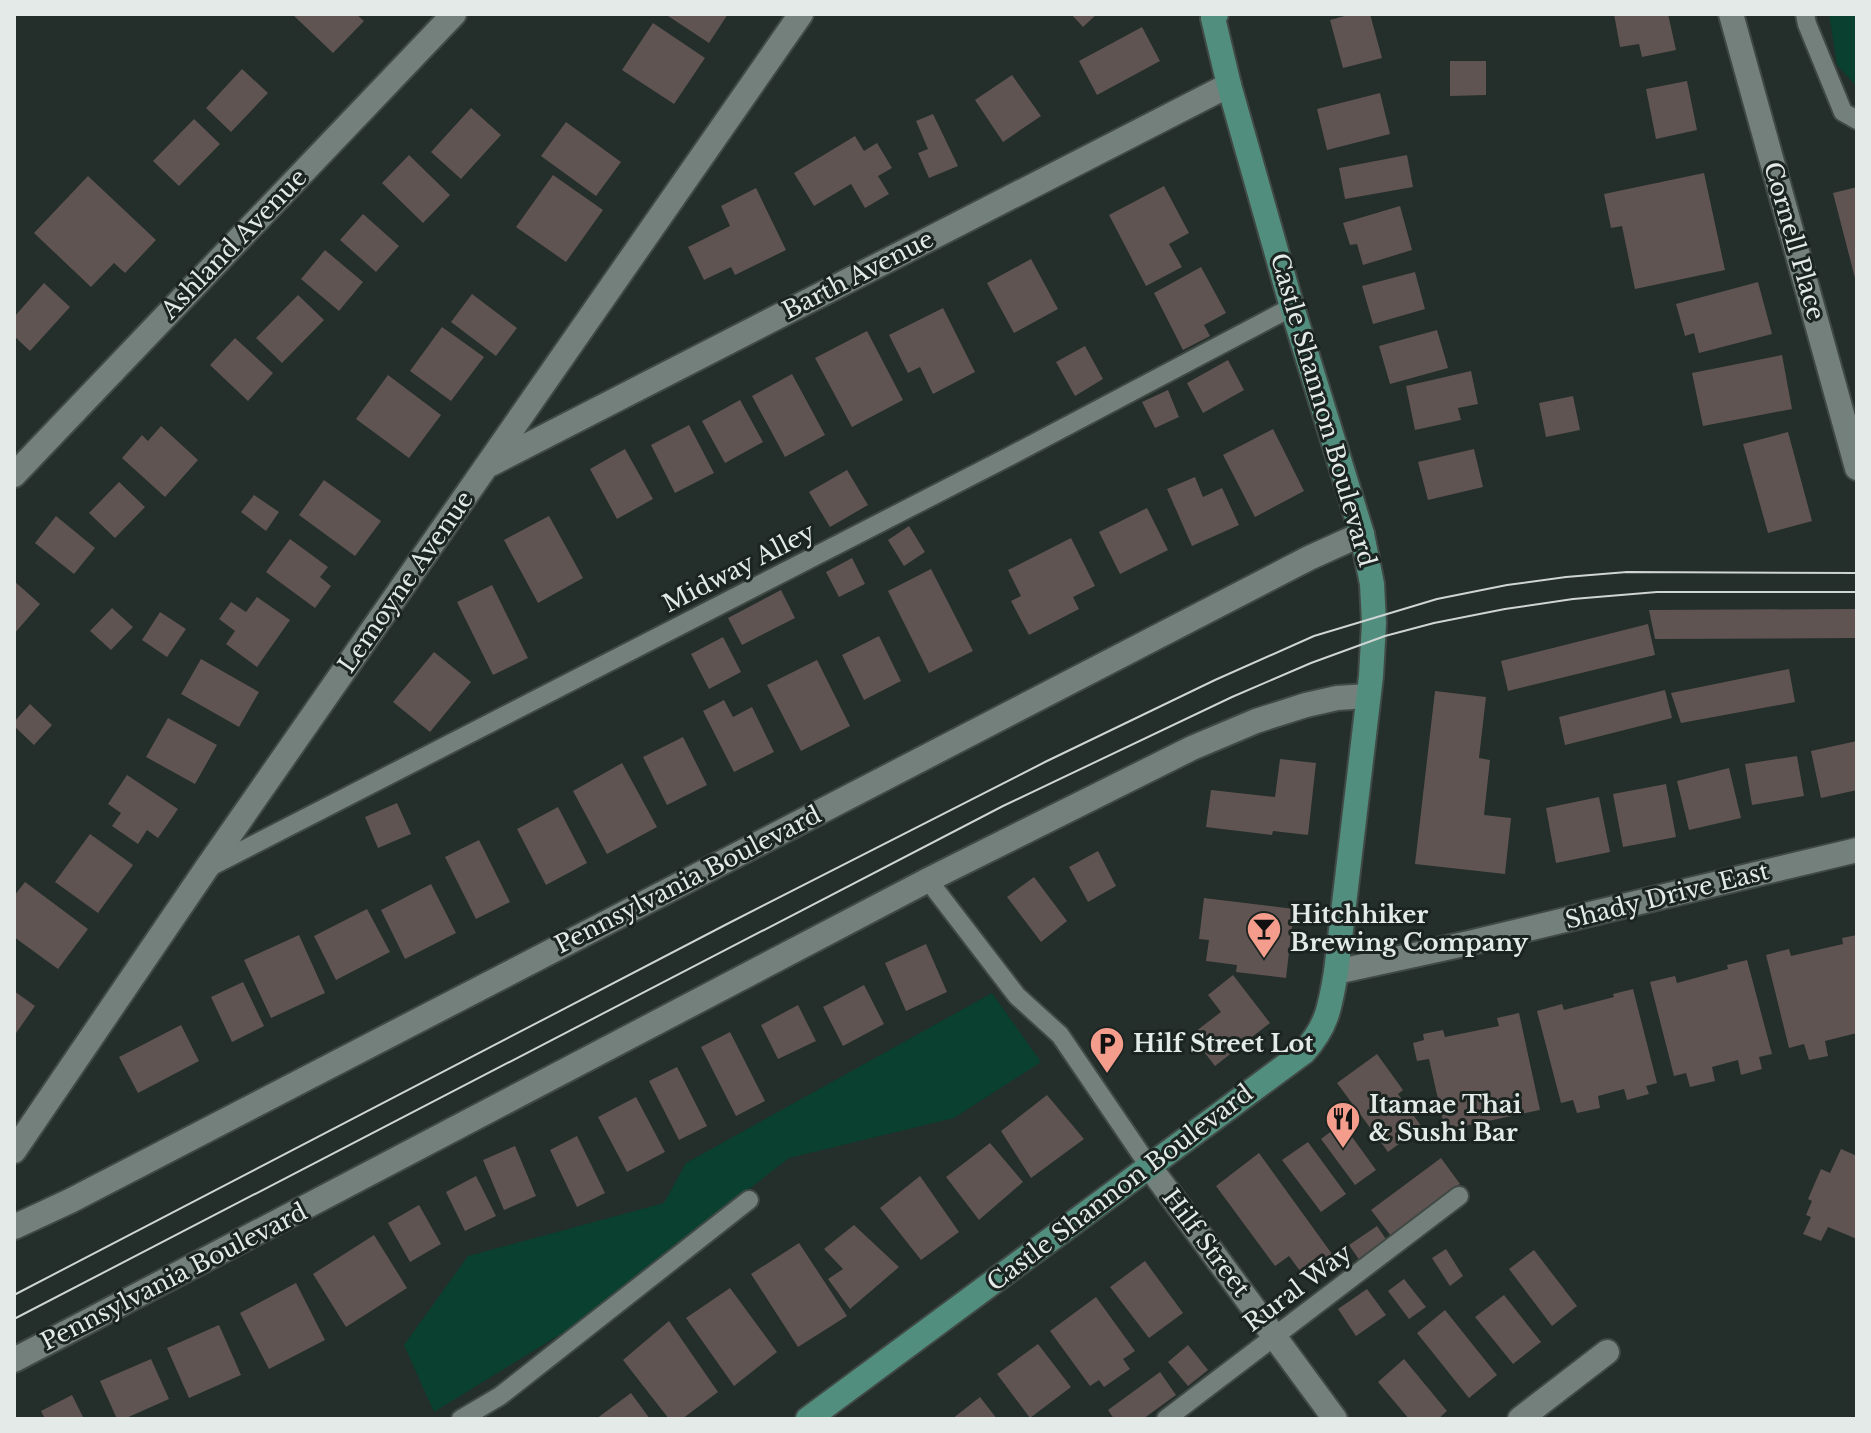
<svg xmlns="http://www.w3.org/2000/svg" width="1871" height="1433" font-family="'Libre Baskerville',serif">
<rect width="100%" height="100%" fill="#242e2a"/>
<path fill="#09402f" d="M1829,14H1857V87L1837,65Z
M992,993L1041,1062L954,1118L789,1158L574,1326L434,1412L404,1345L468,1256L664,1203L686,1163Z"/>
<path fill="#5f5452" d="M292,14H356L364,21L333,53Z
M665,14H728L709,43Z
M1071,14H1097L1083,27Z
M1352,14H1370L1382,58L1343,68L1330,20Z
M1614,14H1668L1676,50L1642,57L1639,44L1620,47Z
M653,23L705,58L674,104L622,70Z
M1142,27L1160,61L1097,95L1079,61Z
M1450,61H1486V95L1450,96Z
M242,69L268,93L231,132L206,108Z
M1012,75L1041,116L1003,142L975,100Z
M1687,81L1697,130L1656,139L1646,89Z
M1380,93L1390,134L1327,150L1317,109Z
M471,108L501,135L461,179L431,152Z
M933,114L958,166L929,178L918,153L928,149L916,121Z
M194,119L220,144L179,186L153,161Z
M566,122L621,162L596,196L541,156Z
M855,136L864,151L877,143L892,168L878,176L889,194L865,208L851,184L814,206L794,173Z
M409,155L450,195L423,223L382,183Z
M1407,155L1413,187L1345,199L1339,168Z
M1704,173L1725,270L1635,289L1622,226L1611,228L1604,194Z
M553,175L603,210L566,262L516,227Z
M88,176L156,240L125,273L114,263L91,287L34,233Z
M1164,186L1189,233L1169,244L1182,267L1146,286L1109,215Z
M1857,187V281L1856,282L1833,193Z
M756,188L786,250L735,275L731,267L704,280L688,247L730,226L721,206Z
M1400,206L1412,250L1363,265L1357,244L1350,245L1343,223Z
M363,214L399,246L376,272L340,240Z
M325,250L363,282L339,311L301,279Z
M1031,259L1058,309L1014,333L987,283Z
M1201,267L1226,313L1204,325L1210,336L1183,350L1154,293Z
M1415,272L1425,309L1373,324L1362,286Z
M1758,282L1772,334L1699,353L1694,333L1685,336L1676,304Z
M44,283L70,307L30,351L14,336V317Z
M472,294L517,328L496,356L451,322Z
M298,295L324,320L282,363L256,338Z
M943,308L975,372L933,394L920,367L908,373L889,335Z
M442,327L484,357L451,401L410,371Z
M1437,330L1448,368L1390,384L1379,346Z
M867,331L903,400L852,427L815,358Z
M235,338L273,373L248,401L210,365Z
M1085,346L1103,379L1075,396L1056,362Z
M1782,355L1792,409L1703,426L1692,373Z
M1228,360L1244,390L1203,413L1187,383Z
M1471,371L1478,404L1458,408L1461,420L1415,430L1406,386Z
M792,374L825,435L785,457L752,396Z
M388,375L441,415L409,458L356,419Z
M1168,390L1179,417L1155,428L1142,402Z
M1573,396L1580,430L1546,437L1539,403Z
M740,400L763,442L725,463L702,421Z
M689,425L714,473L675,493L651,445Z
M161,426L198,460L165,497L122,458L142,435L148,441Z
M1273,429L1304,491L1255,517L1223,455Z
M1788,432L1812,521L1768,533L1743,444Z
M625,449L653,499L617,519L590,469Z
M1474,449L1483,487L1428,500L1418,462Z
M847,470L868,505L830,527L809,492Z
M1195,477L1203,497L1222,488L1239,525L1192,546L1167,489Z
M324,480L381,521L355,556L299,515Z
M119,482L145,507L115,538L89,513Z
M254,495L279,512L266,531L241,512Z
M1147,508L1168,550L1120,574L1099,532Z
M56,516L95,548L74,574L35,543Z
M549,516L583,578L538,603L504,540Z
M909,526L925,552L904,566L888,540Z
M1071,538L1095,586L1073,597L1079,609L1029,635L1011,601L1021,596L1008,570Z
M290,539L328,567L320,577L331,586L315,608L266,572Z
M852,558L865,584L839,597L826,572Z
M931,569L973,651L929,673L888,591Z
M14,581L40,604L14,634Z
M492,585L528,658L493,675L457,602Z
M781,590L795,618L742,645L728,618Z
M257,597L290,620L257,667L226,644L235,631L219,619L231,602L246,612Z
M112,608L133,627L111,650L90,631Z
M1857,609V638L1655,639L1649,610Z
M160,612L186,629L167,657L142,640Z
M1648,624L1655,655L1508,691L1501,661Z
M879,636L901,681L864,700L842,655Z
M723,637L741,672L709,689L691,654Z
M434,652L471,682L430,732L393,702Z
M201,659L259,692L239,727L181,694Z
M817,660L850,726L801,751L767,685Z
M1789,669L1795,702L1681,723L1671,693Z
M1665,690L1672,718L1565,745L1559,717Z
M1435,691L1486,697L1479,758L1490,760L1484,815L1511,818L1505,874L1415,864Z
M724,700L733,717L752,707L774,752L734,772L703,711Z
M30,704L52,725L34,745L14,726V722Z
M168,718L217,745L195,784L146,757Z
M683,737L707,785L667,805L643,757Z
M1857,741V790L1821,798L1811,751Z
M1797,756L1804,796L1752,805L1745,764Z
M1280,759L1316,763L1308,835L1273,831L1272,835L1206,827L1211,790L1275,797Z
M622,763L657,827L607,854L573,791Z
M1729,768L1741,818L1689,830L1677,781Z
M127,775L178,809L158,838L147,830L138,844L112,826L121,813L108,804Z
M1666,784L1676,837L1623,847L1613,794Z
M1599,797L1610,852L1556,863L1546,808Z
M397,803L411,834L378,848L365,817Z
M558,807L587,863L546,885L517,829Z
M90,834L133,865L98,913L55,882Z
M479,840L510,902L476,919L445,857Z
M1098,851L1116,886L1088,902L1069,867Z
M1034,877L1067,921L1041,942L1007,897Z
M25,882L88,929L58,969L14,937V896Z
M431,884L456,933L405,959L381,910Z
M1204,898L1294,909L1286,978L1236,972L1237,965L1206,961L1209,940L1199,939Z
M367,909L390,952L336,980L314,936Z
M299,935L325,993L271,1018L244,960Z
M1857,935V1033L1825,1041L1828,1056L1809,1060L1804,1044L1789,1048L1766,955L1789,949L1791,956L1843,944L1842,938Z
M926,944L947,992L906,1011L885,963Z
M1747,960L1772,1054L1759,1057L1762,1069L1741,1075L1738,1060L1712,1067L1715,1081L1690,1087L1686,1073L1674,1076L1650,982L1675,976L1677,983L1728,969L1727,965Z
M1233,975L1270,1023L1215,1066L1191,1035L1221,1012L1208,995Z
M243,982L264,1026L232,1042L211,997Z
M864,985L884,1024L843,1046L823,1007Z
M1633,989L1657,1083L1646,1086L1649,1094L1627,1100L1624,1089L1598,1096L1600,1108L1577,1113L1573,1100L1561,1103L1537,1011L1562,1004L1564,1010L1614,997L1613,994Z
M14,991L35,1006L14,1036Z
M798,1005L816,1041L778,1059L761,1025Z
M1519,1013L1540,1110L1445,1130L1429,1059L1417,1061L1413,1043L1424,1040L1423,1034L1443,1030L1445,1037L1499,1026L1497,1018Z
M181,1025L199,1061L138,1093L119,1057Z
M730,1032L765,1101L736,1116L701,1047Z
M1377,1054L1403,1090L1398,1094L1422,1127L1388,1152L1337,1083Z
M677,1067L707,1126L679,1140L649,1081Z
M1047,1095L1084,1139L1031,1178L1001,1131Z
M636,1097L665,1152L627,1172L598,1117Z
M1342,1123L1376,1170L1355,1185L1321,1139Z
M577,1136L605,1193L577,1207L550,1150Z
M1308,1142L1346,1194L1321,1212L1282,1160Z
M990,1143L1023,1182L979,1220L946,1177Z
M515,1146L536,1196L504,1210L483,1160Z
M1841,1149L1857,1156V1239L1828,1227L1821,1241L1803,1234L1811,1217L1806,1215L1812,1201L1808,1199L1821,1169L1830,1173Z
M1259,1153L1332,1254L1303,1275L1289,1256L1275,1266L1216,1186Z
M1441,1158L1460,1184L1391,1236L1371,1210Z
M476,1176L496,1216L465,1231L446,1192Z
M920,1176L959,1232L921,1260L880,1208Z
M419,1205L441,1244L410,1262L388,1223Z
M854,1225L899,1267L850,1309L828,1279L843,1269L824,1249Z
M1377,1226L1388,1242L1360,1261L1349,1245Z
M374,1235L407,1288L346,1327L313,1274Z
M799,1243L847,1316L798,1347L751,1274Z
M1446,1249L1463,1276L1450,1286L1432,1258Z
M1534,1250L1577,1306L1552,1326L1509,1269Z
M1145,1261L1183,1313L1149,1338L1110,1287Z
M1404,1279L1426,1307L1409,1319L1388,1291Z
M296,1283L325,1340L269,1369L240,1313Z
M730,1288L777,1352L734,1386L686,1318Z
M1367,1289L1386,1315L1356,1336L1338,1309Z
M1504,1295L1541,1342L1513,1364L1475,1317Z
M1096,1297L1135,1351L1123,1359L1130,1369L1104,1387L1099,1380L1090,1386L1050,1331Z
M1445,1310L1497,1375L1469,1398L1417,1333Z
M669,1321L718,1392L682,1419H669L623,1360Z
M219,1325L241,1375L189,1398L167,1348Z
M1038,1344L1071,1387L1030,1418L997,1374Z
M1188,1345L1208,1370L1188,1386L1168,1362Z
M151,1359L169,1399L124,1419H117L100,1381Z
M1404,1359L1447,1411L1438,1419H1409L1378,1382Z
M1160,1372L1176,1395L1143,1419H1114L1108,1410Z
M631,1393L650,1419H596Z
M72,1395L84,1419H45L41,1411Z
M980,1397L997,1419H952Z"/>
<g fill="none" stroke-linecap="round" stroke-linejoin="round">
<defs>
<path id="lane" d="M1805,14L1807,24L1843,112L1857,120
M208,868L1010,456L1292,307
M928,880L1017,996L1060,1035L1149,1166
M461,1419L500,1396L749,1200
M1166,1419L1459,1196"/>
<path id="street" d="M1731,14L1857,468
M491,464L1229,85
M14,475L454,14
M1336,972L1469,943L1857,850
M14,1151L206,869L801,14
M1149,1166L1335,1419
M14,1227L70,1201L1309,558L1362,534
M14,1360L928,880L1192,748L1256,721L1306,705L1337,698L1368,696
M1520,1419L1607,1352"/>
<path id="secondary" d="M808,1419L1304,1052C1328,1025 1330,1006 1336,972L1371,676L1374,623L1372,584L1362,534L1292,307L1229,85L1213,18L1216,14"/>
</defs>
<use href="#lane" stroke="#404945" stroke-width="22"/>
<use href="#street" stroke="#404945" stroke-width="28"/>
<use href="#secondary" stroke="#404945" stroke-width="28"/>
<use href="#lane" stroke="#74807b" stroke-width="18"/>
<use href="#street" stroke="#74807b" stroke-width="24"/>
<use href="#secondary" stroke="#528e7e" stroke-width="24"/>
<path stroke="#ced5d2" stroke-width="2" d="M14,1295L729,923L1045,762L1215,680L1314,636L1437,599L1507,585L1566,577L1627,572L1857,573
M14,1319L1003,806L1232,697L1311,663L1385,636L1434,623L1505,609L1573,599L1657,592H1857"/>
</g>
<defs>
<symbol id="bar-pin" viewBox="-11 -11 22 30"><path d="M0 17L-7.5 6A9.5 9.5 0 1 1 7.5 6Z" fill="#f49d8c" stroke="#1b2420"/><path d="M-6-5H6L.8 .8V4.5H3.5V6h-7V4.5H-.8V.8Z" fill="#111"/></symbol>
<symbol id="parking-pin" viewBox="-11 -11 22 30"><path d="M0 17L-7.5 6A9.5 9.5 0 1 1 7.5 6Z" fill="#f49d8c" stroke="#1b2420"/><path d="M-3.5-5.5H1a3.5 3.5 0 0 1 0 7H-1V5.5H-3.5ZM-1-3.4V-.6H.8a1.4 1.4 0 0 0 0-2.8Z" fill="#111"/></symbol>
<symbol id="restaurant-pin" viewBox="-11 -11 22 30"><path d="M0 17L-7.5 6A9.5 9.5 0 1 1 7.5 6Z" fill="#f49d8c" stroke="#1b2420"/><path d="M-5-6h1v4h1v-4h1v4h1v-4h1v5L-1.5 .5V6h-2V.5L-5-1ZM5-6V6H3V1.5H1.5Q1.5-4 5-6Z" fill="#111"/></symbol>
</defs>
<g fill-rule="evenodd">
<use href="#bar-pin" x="1244" y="909" width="40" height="54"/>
<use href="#parking-pin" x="1087" y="1024" width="40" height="54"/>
<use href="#restaurant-pin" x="1323" y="1099" width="40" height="54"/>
</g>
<g text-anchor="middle" stroke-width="6" stroke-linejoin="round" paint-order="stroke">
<g font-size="24" fill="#e3eae7" stroke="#1b2420">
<text transform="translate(1794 241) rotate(74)" y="8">Cornell Place</text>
<text transform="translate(234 244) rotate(-46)" y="8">Ashland Avenue</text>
<text transform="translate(858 275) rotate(-27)" y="8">Barth Avenue</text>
<text transform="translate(1323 410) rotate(74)" y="8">Castle Shannon Boulevard</text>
<text transform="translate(739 568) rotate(-27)" y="8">Midway Alley</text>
<text transform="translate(406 582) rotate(-55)" y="8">Lemoyne Avenue</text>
<text transform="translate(688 880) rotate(-27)" y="8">Pennsylvania Boulevard</text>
<text transform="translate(1667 896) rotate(-14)" y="8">Shady Drive East</text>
<text transform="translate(1120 1188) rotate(-37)" y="8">Castle Shannon Boulevard</text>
<text transform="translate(1206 1243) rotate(53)" y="8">Hilf Street</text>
<text transform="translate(174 1277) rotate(-27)" y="8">Pennsylvania Boulevard</text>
<text transform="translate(1298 1288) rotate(-37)" y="8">Rural Way</text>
</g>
<g font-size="24" font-weight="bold" fill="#e3eae7" stroke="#1b2420" text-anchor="start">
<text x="1290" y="923">Hitchhiker<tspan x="1290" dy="28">Brewing Company</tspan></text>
<text x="1133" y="1052">Hilf Street Lot</text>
<text x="1369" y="1113">Itamae Thai<tspan x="1369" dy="28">&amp; Sushi Bar</tspan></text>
</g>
</g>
<rect width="1871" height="1433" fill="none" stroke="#e3eae7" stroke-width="32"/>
</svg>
